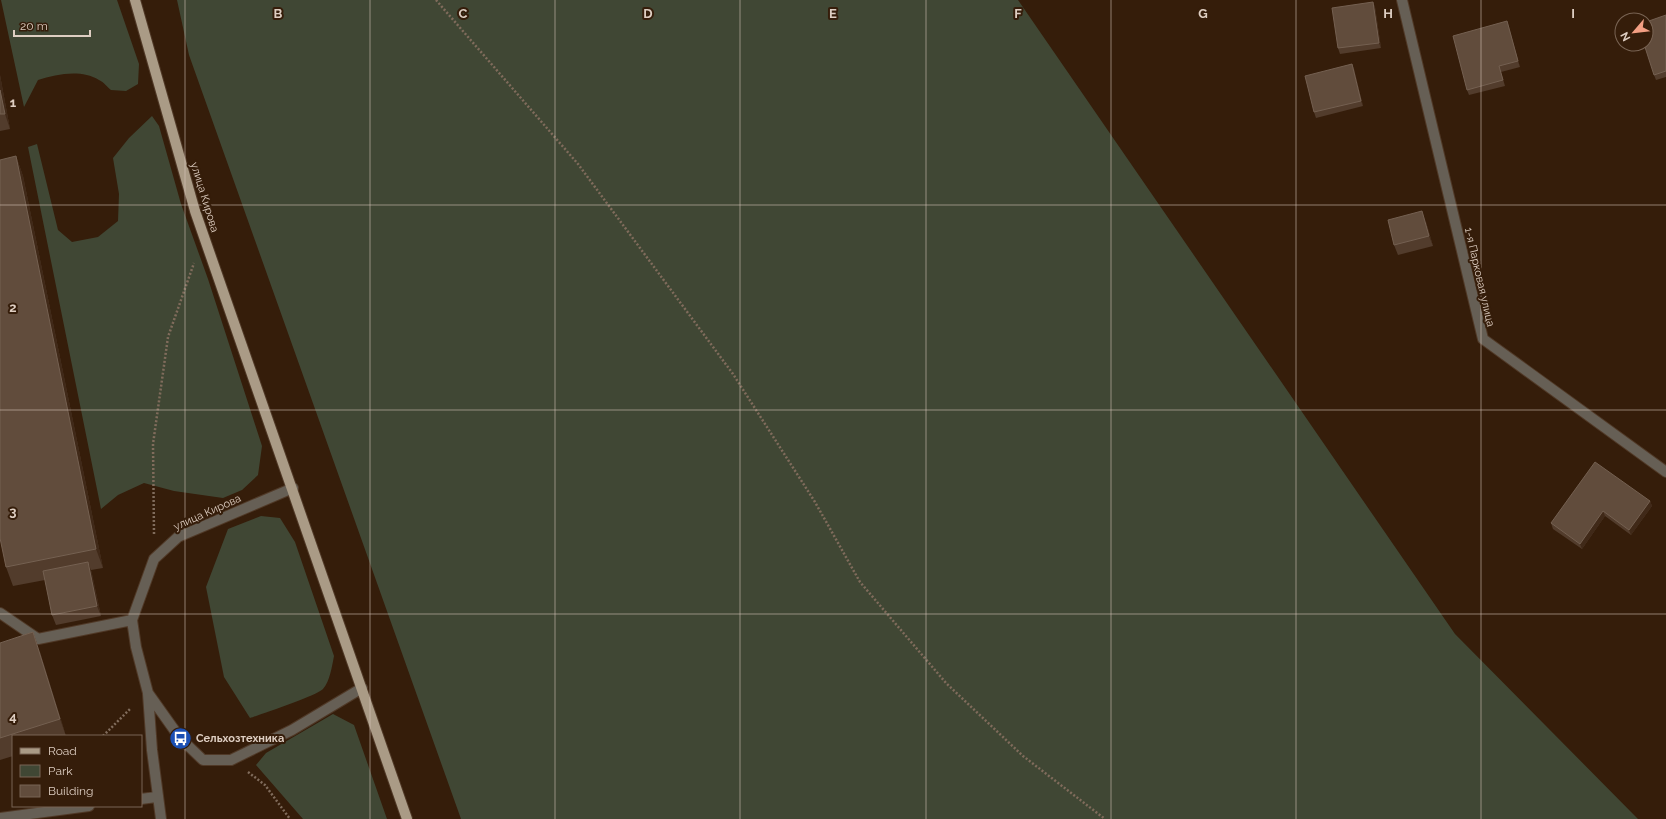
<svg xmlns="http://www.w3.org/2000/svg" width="1666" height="819" font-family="Raleway,sans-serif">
<rect width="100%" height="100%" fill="#351d0a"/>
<path fill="#404734" d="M1,0H117L139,64L138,84L126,91L111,90C107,87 104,82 99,80C81,69 57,74 38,80L24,107Z
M177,0H1018L1455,634L1638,819H461L189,55Z
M152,116L159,126L181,204L208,279L262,446L258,475L242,490L223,498L174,491L144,483L118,495L101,509L28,147L37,144L58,230L72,242L98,237L118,221L119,194L113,158L129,138Z
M261,516L280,518L295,542L334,656C332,666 330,681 323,689C316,696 262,714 250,718L224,677L206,587L228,529Z
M333,714L354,725L387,819H303L256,765L266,753Z"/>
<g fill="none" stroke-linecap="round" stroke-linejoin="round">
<defs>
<path id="minor" d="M1402,0L1483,339L1666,472
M293,488L178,537L154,559L132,620L136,647L148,693L180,738L203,760H231L292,730L362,688
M0,613L38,639L132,620
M148,694L152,750L161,819
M141,799L156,797
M0,818L89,806"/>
<path id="major" d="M135,0L195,211L407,819"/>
</defs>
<use href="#minor" stroke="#503927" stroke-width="12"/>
<use href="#major" stroke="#503927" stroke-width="12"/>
<path stroke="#806c5c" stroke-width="2.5" stroke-dasharray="2 2" stroke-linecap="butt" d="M436,0L578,164L733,374L815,502L860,582L946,683L1023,756L1105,819
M154,534L153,444L168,337L194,263
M103,736L131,708
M248,772L265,785L290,819"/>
<use href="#minor" stroke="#665f55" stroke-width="10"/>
<use href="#major" stroke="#aa9b86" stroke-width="10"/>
</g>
<path fill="#523c2c" d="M1373,2L1375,7L1381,48L1340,54L1338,48Z
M1666,15V77L1656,80L1654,75Z
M1507,21L1520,67L1501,72L1505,86L1469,95L1467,90Z
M1352,64L1354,69L1363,106L1316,118L1314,112Z
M0,75L10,129L0,131Z
M16,156L23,176L103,568L91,570L101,616L56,625L52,615L45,580L13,586L6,567Z
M1426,222L1433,246L1398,255L1394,245Z
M1650,501L1652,506L1631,535L1605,516L1582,549L1553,529L1551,523Z
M0,643L40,652L66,736H13V756L0,760Z"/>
<path fill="#402918" d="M1373,2L1375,7L1381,48L1379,43Z
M1507,21L1509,26L1520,67L1518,61Z
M1352,64L1354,69L1363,106L1361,101Z
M0,75L10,129L5,114L0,90Z
M16,156L23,176L103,568L96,549Z
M1422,211L1426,222L1433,246L1429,236Z
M1650,501L1652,506L1631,535L1629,530Z
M1603,511L1605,516L1582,549L1580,544Z
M88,562L92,573L101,616L97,606Z
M33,632L40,652L66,736L60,719Z"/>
<path fill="#614c3c" stroke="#746051" d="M1373,2L1379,43L1338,48L1332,8Z
M1666,15V71L1654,75L1644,44H1646V22Z
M1507,21L1518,61L1499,66L1503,80L1467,90L1453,36Z
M1352,64L1361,101L1314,112L1305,76Z
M0,90L5,114H0Z
M16,156L96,549L6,567L0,538V160Z
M1422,211L1429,236L1394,245L1388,220Z
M1595,462L1650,501L1629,530L1603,511L1580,544L1551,523Z
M88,562L97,606L52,615L43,571Z
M33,632L60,719L0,738V643Z"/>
<path fill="none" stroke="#decec2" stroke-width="1" stroke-opacity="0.55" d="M185,0V819M370,0V819M555,0V819M740,0V819M926,0V819M1111,0V819M1296,0V819M1481,0V819M0,205H1666M0,410H1666M0,614H1666"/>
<defs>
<symbol id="bus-disc" viewBox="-11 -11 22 22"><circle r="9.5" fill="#1a4fb4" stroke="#351d0a"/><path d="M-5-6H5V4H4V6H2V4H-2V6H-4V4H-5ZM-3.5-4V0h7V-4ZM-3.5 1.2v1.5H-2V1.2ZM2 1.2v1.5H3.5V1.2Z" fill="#fff"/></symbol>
</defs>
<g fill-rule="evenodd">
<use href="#bus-disc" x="168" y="726" width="25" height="25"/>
</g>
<g text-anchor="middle" stroke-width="4" stroke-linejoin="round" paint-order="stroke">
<g font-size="11" fill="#decec2" stroke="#351d0a">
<text transform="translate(205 197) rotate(73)" y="4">улица Кирова</text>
<text transform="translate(1480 277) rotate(77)" y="4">1-я Парковая улица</text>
<text transform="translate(207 512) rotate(-24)" y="4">улица Кирова</text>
</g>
<g font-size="11" font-weight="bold" fill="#decec2" stroke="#351d0a" text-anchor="start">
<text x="196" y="742">Сельхозтехника</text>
</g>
</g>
<g font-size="13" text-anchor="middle" font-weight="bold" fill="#decec2" stroke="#351d0a" stroke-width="4" stroke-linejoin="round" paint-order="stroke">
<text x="278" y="18">B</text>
<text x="463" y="18">C</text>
<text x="648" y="18">D</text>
<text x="833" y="18">E</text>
<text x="1018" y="18">F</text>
<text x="1203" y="18">G</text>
<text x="1388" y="18">H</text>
<text x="1573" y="18">I</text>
<text x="13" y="107">1</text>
<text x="13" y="312">2</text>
<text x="13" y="516">3</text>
<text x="13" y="721">4</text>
</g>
<rect x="12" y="735" width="130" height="72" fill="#351d0a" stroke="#796454"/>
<rect x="20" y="748" width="20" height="6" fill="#aa9b86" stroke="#796454"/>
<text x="48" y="755" font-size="12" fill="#decec2">Road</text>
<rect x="20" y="765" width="20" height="12" fill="#404734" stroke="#796454"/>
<text x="48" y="775" font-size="12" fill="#decec2">Park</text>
<rect x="20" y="785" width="20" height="12" fill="#614c3c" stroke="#796454"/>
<text x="48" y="795" font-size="12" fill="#decec2">Building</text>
<g transform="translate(1634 32) rotate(242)"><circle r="19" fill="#351d0a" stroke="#796454"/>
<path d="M0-3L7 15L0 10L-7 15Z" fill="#f39f83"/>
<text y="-6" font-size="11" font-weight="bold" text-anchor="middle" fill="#decec2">N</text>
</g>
<path d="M14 30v6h76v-6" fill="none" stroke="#decec2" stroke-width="2"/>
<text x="20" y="30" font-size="12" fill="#decec2" stroke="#351d0a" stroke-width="3" paint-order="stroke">20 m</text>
</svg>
